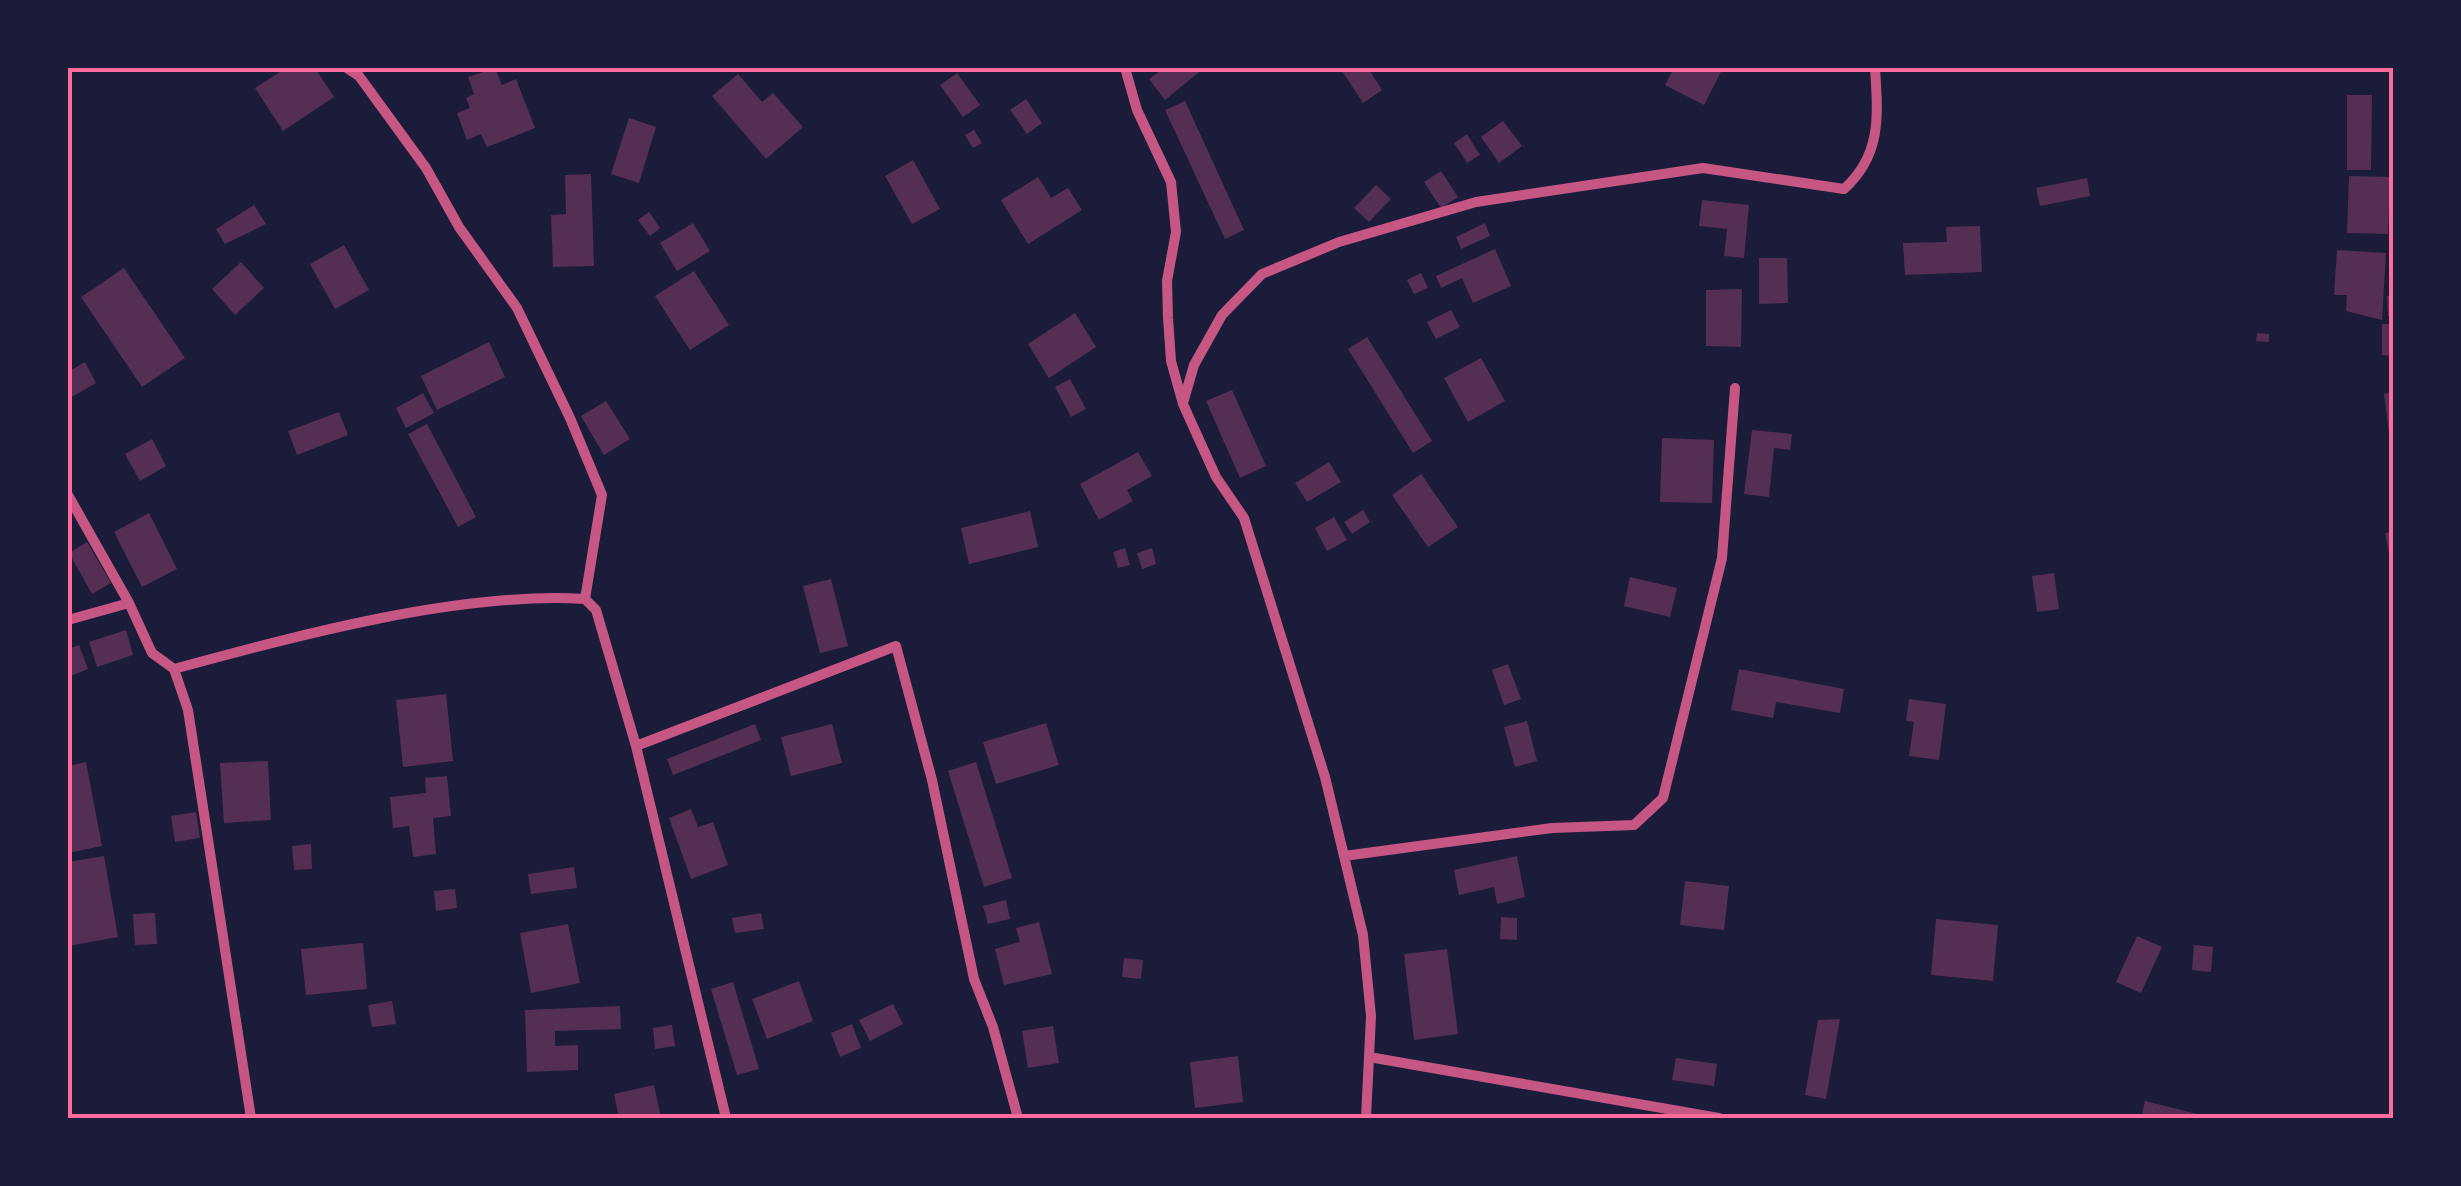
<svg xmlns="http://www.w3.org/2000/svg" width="2461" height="1186" font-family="Figtree,sans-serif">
<rect width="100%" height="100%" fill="#1b1b3a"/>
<path fill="#542f53" d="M286,68H315L334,97L283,131L255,88Z
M495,68L502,85L516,79L535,128L487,147L481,134L467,140L457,113L470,108L466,98L474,94L468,77Z
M1164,68H1204L1165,100L1149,79Z
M1340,68H1368L1382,90L1363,103Z
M1674,68H1723L1704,105L1665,85Z
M957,73L980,105L963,117L940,85Z
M738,74L762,102L773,93L803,127L766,159L712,96Z
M2347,95H2372L2371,170H2347Z
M1026,99L1042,123L1027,134L1010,110Z
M1185,101L1244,230L1225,239L1165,110Z
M629,118L656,127L639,183L611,174Z
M1503,121L1522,146L1499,163L1481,137Z
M974,130L982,143L973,148L965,135Z
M1467,134L1480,155L1467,163L1454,143Z
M913,160L940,209L912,224L885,176Z
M1441,171L1458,197L1441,208L1424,182Z
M591,174L594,266L553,267L551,215L566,214L565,175Z
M2349,176L2390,177L2388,234L2347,233Z
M1038,177L1051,198L1068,188L1082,210L1028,244L1001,200Z
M2087,178L2090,196L2040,206L2036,188Z
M1376,185L1391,199L1369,222L1354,208Z
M1702,200L1749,205L1744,258L1724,256L1727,229L1699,226Z
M254,205L266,224L225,244L216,229Z
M649,212L660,228L650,236L638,220Z
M693,223L710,251L677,271L660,243Z
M1485,223L1490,236L1461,249L1456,237Z
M1980,226L1982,272L1905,275L1903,243L1947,242L1946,227Z
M344,245L369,290L335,309L310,264Z
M1495,249L1511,286L1473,303L1462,278L1441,288L1436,276Z
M2337,250L2386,253L2382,320L2346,311L2347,295H2334Z
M1759,258H1787L1788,303L1759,304Z
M241,262L264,288L235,315L212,289Z
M124,268L185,358L142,387L81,297Z
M694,271L729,325L690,350L655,296Z
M1421,273L1428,288L1414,294L1407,280Z
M1742,289L1741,347L1706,346V290Z
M2387,296H2394V316H2388Z
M1451,310L1460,327L1436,339L1427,322Z
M1075,313L1096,347L1049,378L1028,344Z
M2382,324H2394V356L2382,355Z
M2257,333L2269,334V342L2256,341Z
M1367,337L1432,441L1413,453L1348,349Z
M489,342L505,377L437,410L421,376Z
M1481,358L1505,401L1468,422L1444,378Z
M85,362L96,383L68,399V372Z
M1070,379L1086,409L1071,417L1055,387Z
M1232,390L1266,466L1240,478L1206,401Z
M2394,392V433H2389L2384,394Z
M423,393L434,413L406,428L396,408Z
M606,401L630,439L604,455L581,416Z
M339,412L348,435L297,455L288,431Z
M427,424L476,517L458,527L408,434Z
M1752,430L1792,434L1790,450L1774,448L1769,497L1744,494Z
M1662,438L1714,440L1712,503L1660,502Z
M152,439L166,466L140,481L125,454Z
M1138,452L1152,476L1127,490L1133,501L1099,520L1080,484Z
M1329,462L1341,482L1307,502L1295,483Z
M1421,474L1458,527L1428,547L1392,495Z
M1363,510L1370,522L1352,534L1344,522Z
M1030,511L1038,547L969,564L961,528Z
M149,513L177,569L142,587L114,532Z
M1334,517L1347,540L1327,551L1315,528Z
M2394,531V568H2392L2385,533Z
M87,542L111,583L92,594L69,553Z
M1125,548L1130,565L1118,568L1113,552Z
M1152,548L1156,564L1142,569L1137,553Z
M2054,573L2059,609L2037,612L2032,576Z
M1630,577L1677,588L1670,617L1624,606Z
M831,579L848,646L820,653L803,586Z
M126,630L133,655L97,667L89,642Z
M79,645L88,669L68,677V649Z
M1508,664L1521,699L1504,705L1492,670Z
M1739,669L1844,689L1840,713L1776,702L1773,718L1731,710Z
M446,694L453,761L403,767L396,700Z
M1909,699L1946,704L1939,760L1909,756L1914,722L1906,721Z
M1527,721L1537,761L1515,767L1504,727Z
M1046,723L1059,765L996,784L983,742Z
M755,724L761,740L673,775L667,759Z
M832,724L842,763L791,776L781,737Z
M268,761L271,820L224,823L220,763Z
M86,762L102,846L68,853V766Z
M976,762L1012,878L984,887L948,771Z
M447,776L451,816L433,818L436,854L413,857L409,826L393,828L390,797L426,793L425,778Z
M691,809L698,827L713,822L728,865L691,879L669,818Z
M196,812L200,838L175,842L171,816Z
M311,844L312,869L294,870L292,846Z
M104,856L118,937L68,946V862Z
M1517,856L1525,897L1497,904L1494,887L1459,895L1454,870Z
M574,867L577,888L531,894L528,874Z
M1685,881L1729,886L1724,930L1680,925Z
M455,889L457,908L436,911L434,891Z
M1006,900L1010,919L988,924L983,906Z
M155,913L157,944L135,945L133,914Z
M761,913L764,929L735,933L732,918Z
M1501,917L1517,918V940L1500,939Z
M1936,919L1998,925L1993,981L1931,975Z
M1039,922L1052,974L1004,985L995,949L1020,942L1016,928Z
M568,924L580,983L531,993L520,933Z
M2137,936L2162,947L2141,993L2116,982Z
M363,943L367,989L306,995L301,949Z
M2194,945L2213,947L2211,972L2192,970Z
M1447,949L1458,1034L1414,1040L1404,954Z
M1124,958L1143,960L1141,979L1122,977Z
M799,981L813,1021L767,1039L752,999Z
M733,982L759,1069L737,1075L711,989Z
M392,1001L396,1024L372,1027L368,1005Z
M893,1004L903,1024L870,1041L859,1020Z
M620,1006L621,1029L555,1031V1046L578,1045V1070L527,1072L525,1010Z
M1840,1019L1826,1099L1805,1095L1818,1020Z
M852,1024L861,1048L840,1057L831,1033Z
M672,1025L675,1046L655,1049L653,1028Z
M1053,1026L1059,1063L1028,1068L1022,1031Z
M1238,1056L1243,1102L1195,1108L1190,1062Z
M1676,1058L1717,1064L1714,1086L1672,1080Z
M654,1085L661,1118H619L614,1094Z
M2145,1101L2197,1114L2196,1118H2141Z"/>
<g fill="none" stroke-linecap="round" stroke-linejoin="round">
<path stroke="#c65784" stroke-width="10" d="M347,68L359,76L426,168L459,227L517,308L570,418L602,495L585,599L596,610L636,746L726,1118
M1125,68L1137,110L1171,182L1176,232L1167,281L1168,318L1171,361L1183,404L1216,477L1244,518L1325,777L1363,935L1371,1016L1366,1118
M1183,403L1194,365L1222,315L1262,274L1339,242L1476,202L1703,168L1844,189C1882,155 1878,115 1875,68
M68,495L129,603L152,653L174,669L188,710L251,1118
M68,620L129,603
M174,669C296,636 460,591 585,599
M636,746L896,646L932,780L974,979L993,1027L1018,1118
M1344,856L1552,828L1634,825L1663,798L1722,558L1735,388
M1369,1057L1719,1118"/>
</g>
<rect width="2461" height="1186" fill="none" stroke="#1b1b3a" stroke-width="140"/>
<rect x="70" y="70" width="2321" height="1046" fill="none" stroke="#ff6b9d" stroke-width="4"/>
</svg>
